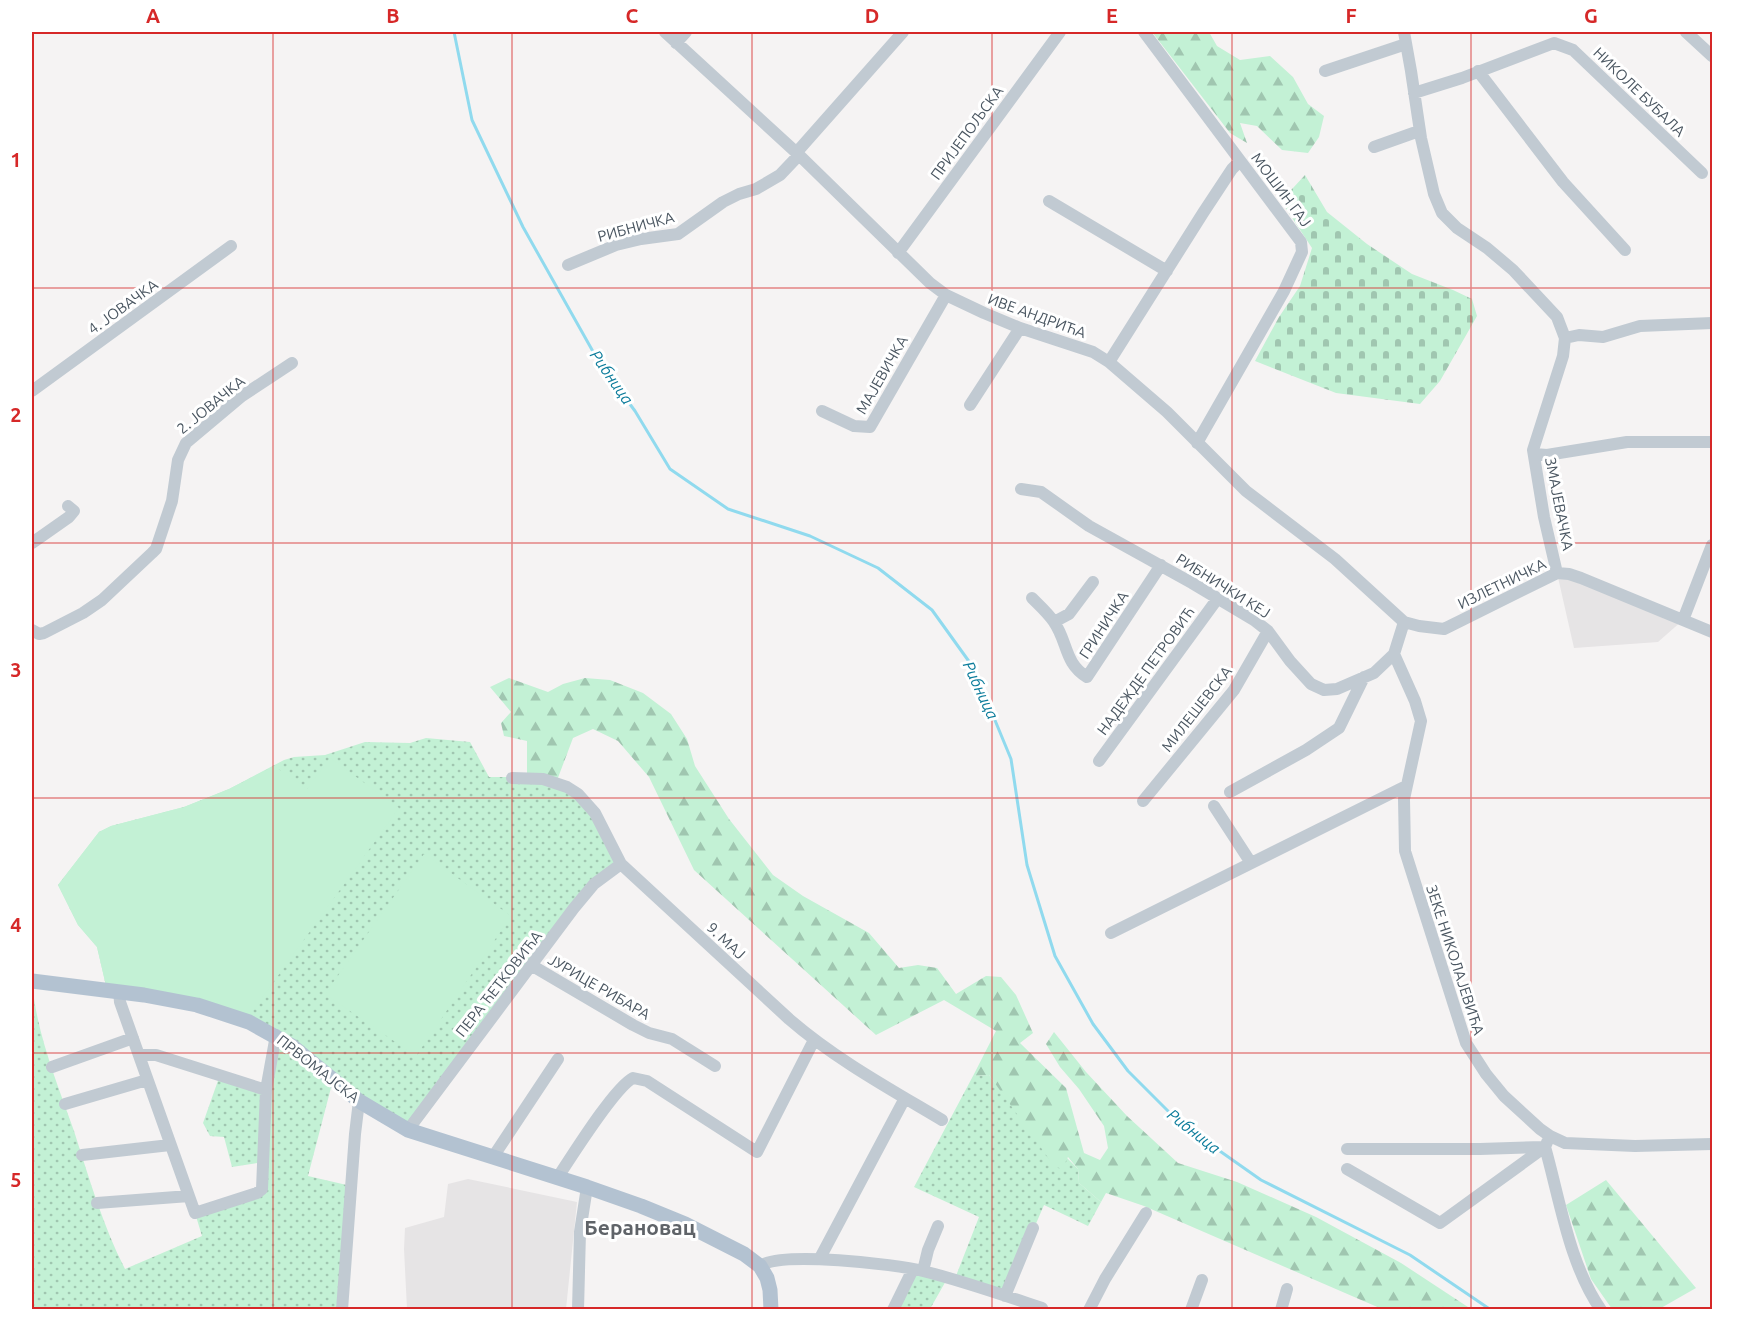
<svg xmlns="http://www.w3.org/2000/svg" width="1744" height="1341" font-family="Ubuntu,sans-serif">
<defs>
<pattern id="grass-dots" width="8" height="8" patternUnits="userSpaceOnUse" patternTransform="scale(1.5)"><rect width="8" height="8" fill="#c3f1d5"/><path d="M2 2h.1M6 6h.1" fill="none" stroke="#a0c6b0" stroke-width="1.8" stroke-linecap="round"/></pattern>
<pattern id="forest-firs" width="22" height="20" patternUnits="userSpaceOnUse" patternTransform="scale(1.5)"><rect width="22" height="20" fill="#c3f1d5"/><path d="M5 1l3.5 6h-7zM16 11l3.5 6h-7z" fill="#a0c6b0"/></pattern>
<pattern id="cemetery-stones" width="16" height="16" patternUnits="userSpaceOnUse" patternTransform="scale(1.5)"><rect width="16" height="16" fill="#c3f1d5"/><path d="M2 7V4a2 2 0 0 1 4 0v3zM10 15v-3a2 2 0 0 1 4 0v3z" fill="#a0c6b0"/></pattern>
</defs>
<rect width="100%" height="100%" fill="#f5f3f3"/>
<path fill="#e6e4e5" d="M1557,573L1683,620L1658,642L1574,648Z
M468,1179L577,1202L566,1309H407L404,1249L405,1228L444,1217L448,1184Z"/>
<path fill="url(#grass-dots)" d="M426,738L470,742L489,777H527L578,794L621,864L605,874L408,1130L333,1080L308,1176L351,1186L342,1309L32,1310V981C36,1032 57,1083 74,1131C89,1178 103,1226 125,1269L202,1236L195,1213L257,1193L264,1162L232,1167L224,1137L210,1136L203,1123L220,1075L266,1089L276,1036L249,1022L107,990L97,947L78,925L58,885L99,832L111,826L184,807L229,789L284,760L294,757L325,755L365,742L410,743Z
M989,1075L1004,1095L1078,1169L1079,1183L1101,1202L1088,1226L1044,1205L1005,1296L954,1281L979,1217L914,1187L973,1076Z
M913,1269L947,1279L930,1309L893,1310Z"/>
<path fill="url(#forest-firs)" d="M1152,32H1209L1217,46L1240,60L1270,56L1293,77L1308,104L1324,116L1319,137L1308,153L1282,150L1257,126L1240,123L1247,143L1230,133Z
M509,678L548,692L563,684L585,678L610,680L643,693L671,714L687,739L695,766L729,819L773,875L803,896L869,933L899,968L918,965L937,968L956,994L986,976L1001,977L1016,995L1033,1033L1020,1043L1066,1088L1084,1153L1100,1160L1108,1148L1104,1126L1079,1089L1060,1067L1046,1044L1054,1032L1086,1072L1127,1116L1178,1163L1237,1182L1316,1217L1401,1263L1471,1309H1382L1144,1206L1106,1193L1101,1202L1079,1183L1078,1169L1068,1157L1062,1169L1054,1166L989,1075L973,1076L996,1031L944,1000L876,1035L694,870L649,777L618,741L593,729L573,738L556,783L527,777V741L504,736L501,723L511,712L490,687Z
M1606,1180L1696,1288L1661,1308L1612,1309L1591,1279L1566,1205Z"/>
<path fill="url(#cemetery-stones)" d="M1305,175L1327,212L1367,244L1412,274L1453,290L1472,299L1477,316L1440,381L1420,404L1336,393L1255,361L1279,317L1300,286L1312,248L1281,201Z"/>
<path fill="#c3f1d5" d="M330,758L399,808L246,1020L107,990L97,947L78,925L58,885L99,832L111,826L184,807L229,789L274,766L307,789Z
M424,854L511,916L416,1056L325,994Z"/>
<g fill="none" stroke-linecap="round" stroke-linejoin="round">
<path stroke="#90daee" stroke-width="3" d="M454,32L472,120L523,227L600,364L635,411L670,469L728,509L810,536L878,568L932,610L973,667L1011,759L1027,865L1055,956L1093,1024L1128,1071L1180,1123L1261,1180L1410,1255L1491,1310"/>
<path stroke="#c1cad2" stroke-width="12" d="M665,32L799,155L930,283L946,295L984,313L1020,328L1093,352L1109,362L1167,412L1246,491L1335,559L1404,622L1419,626L1444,629L1557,573L1569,574L1581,578L1712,632
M1144,32L1301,242L1302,252L1284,291L1197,443
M1404,32L1411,71L1421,138L1434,194L1442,213L1457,228L1487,248L1513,270L1557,317L1565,338L1563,356L1533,450L1544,517L1557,573
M1686,32L1712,56
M676,43L686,32
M1325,71L1406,44
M1478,71L1563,182L1625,250
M1414,93L1462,78L1554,43L1573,50L1702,173
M1374,147L1419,131
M796,153L903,32
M1049,201L1167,271
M898,253L1060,32
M568,265L616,245L641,239L678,234L723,202L739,194L756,189L780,175L799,155
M1565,338L1579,335L1603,337L1640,326L1712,323
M1109,362L1203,213L1232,169L1240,161
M32,391L231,246
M970,405L1020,328
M822,411L854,426L870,427L946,295
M1534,454L1547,455L1627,442H1712
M1021,489L1041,492L1089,526L1192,583L1254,620L1268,631L1290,661L1311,684L1324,690L1337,689L1374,673L1394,654
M32,543L69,517L74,511L68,506
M1032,598C1039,605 1048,613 1054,622C1068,642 1064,663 1087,677L1161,565
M1683,620L1712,545
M1054,622L1069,614L1093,582
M1404,622L1394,654L1415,701L1421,721L1404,799L1405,851L1466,1043L1486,1074L1504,1096L1540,1129L1550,1136L1565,1143L1635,1146L1712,1144
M32,630L39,634L44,633L83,613L102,600L152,553L156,549L172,501L178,460L186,443L242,396L292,363
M1099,761L1218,598
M512,778L543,779L567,787L578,794L595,813L621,864L789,1019C835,1059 890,1089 942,1120
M1230,792L1306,750L1339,728L1364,677
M1143,801L1234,690L1268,631
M1214,806L1251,863
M1111,933L1406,786
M531,965L633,1025L649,1033L672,1039L715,1066
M119,991L120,1002L195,1213L257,1193L262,1189L266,1090L276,1035
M139,1055H156L266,1090
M52,1067L133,1038
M65,1104L147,1080
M408,1130L574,908L594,884L621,864
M1548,1140L1545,1147C1560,1200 1569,1264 1601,1310
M1347,1149H1480L1543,1147
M82,1155L170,1145
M493,1157L558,1059
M1347,1169L1440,1223L1545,1147
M558,1177C572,1156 614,1088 633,1078L647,1081L757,1152L814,1040
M97,1203L189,1196
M820,1258L905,1098
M760,1266C781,1251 895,1264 923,1271C963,1281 1003,1295 1042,1308
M923,1271L928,1250L938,1226
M1005,1296L1033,1228
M342,1310L355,1134L359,1101
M578,1310L580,1232L587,1187
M893,1310L913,1269
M1089,1310L1105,1279L1146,1213
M1191,1310L1202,1280
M1281,1310L1287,1289"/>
<path stroke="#b3c2d1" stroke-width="15" d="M32,981L144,995L197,1005L249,1022L292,1046L359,1101L408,1130L587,1187L641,1206L685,1224L744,1254L760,1266L767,1278L770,1290L771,1310"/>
</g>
<path fill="none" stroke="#d62828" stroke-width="1.5" stroke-opacity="0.55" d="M273,32V1310M512,32V1310M752,32V1310M992,32V1310M1232,32V1310M1471,32V1310M32,288H1712M32,543H1712M32,798H1712M32,1053H1712"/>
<g text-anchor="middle" stroke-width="6" stroke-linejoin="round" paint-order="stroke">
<g font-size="15" fill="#4a5661" stroke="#fff">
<text transform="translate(1639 92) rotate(44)" y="5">НИКОЛЕ БУБАЛА</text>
<text transform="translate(967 133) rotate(-54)" y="5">ПРИЈЕПОЉСКА</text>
<text transform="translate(1281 190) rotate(53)" y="5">МОШИН ГАЈ</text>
<text transform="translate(636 227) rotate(-15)" y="5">РИБНИЧКА</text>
<text transform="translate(123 307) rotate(-36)" y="5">4. ЈОВАЧКА</text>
<text transform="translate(1037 316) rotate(20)" y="5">ИВЕ АНДРИЋА</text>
<text transform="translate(882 375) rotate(-60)" y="5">МАЈЕВИЧКА</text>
<text transform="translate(211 405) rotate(-39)" y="5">2. ЈОВАЧКА</text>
<text transform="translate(1559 504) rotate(79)" y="5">ЗМАЈЕВАЧКА</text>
<text transform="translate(1502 584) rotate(-26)" y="5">ИЗЛЕТНИЧКА</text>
<text transform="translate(1223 586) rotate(32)" y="5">РИБНИЧКИ КЕЈ</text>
<text transform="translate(1104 625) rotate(-57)" y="5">ГРИНИЧКА</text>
<text transform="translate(1146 671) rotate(-54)" y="5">НАДЕЖДЕ ПЕТРОВИЋ</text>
<text transform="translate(1197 709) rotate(-52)" y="5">МИЛЕШЕВСКА</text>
<text transform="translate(726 941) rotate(43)" y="5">9. МАЈ</text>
<text transform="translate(1455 960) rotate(72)" y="5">ЗЕКЕ НИКОЛАЈЕВИЋА</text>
<text transform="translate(499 984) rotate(-52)" y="5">ПЕРА ЋЕТКОВИЋА</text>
<text transform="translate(599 987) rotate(30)" y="5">ЈУРИЦЕ РИБАРА</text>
<text transform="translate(318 1069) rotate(38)" y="5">ПРВОМАЈСКА</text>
</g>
<g font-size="16" font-style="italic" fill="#0c7c9b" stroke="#fff">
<text transform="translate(612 377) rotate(55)" y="6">Рибница</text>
<text transform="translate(981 690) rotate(65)" y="6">Рибница</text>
<text transform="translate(1194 1131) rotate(38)" y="6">Рибница</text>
</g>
<g font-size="21" font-weight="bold" fill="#5f6368" stroke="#fff">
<text x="640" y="1235">Берановац</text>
</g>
</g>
<rect width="1744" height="1341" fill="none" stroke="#ffffff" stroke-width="66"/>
<rect x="33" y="33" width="1678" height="1275" fill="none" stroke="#d62828" stroke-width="2"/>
<g font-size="20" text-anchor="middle" font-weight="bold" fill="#d62828">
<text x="153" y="23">A</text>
<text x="393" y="23">B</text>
<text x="632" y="23">C</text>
<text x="872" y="23">D</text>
<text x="1112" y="23">E</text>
<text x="1351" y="23">F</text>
<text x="1591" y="23">G</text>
<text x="16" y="167">1</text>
<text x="16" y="422">2</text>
<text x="16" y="677">3</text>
<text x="16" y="932">4</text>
<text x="16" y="1187">5</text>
</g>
</svg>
